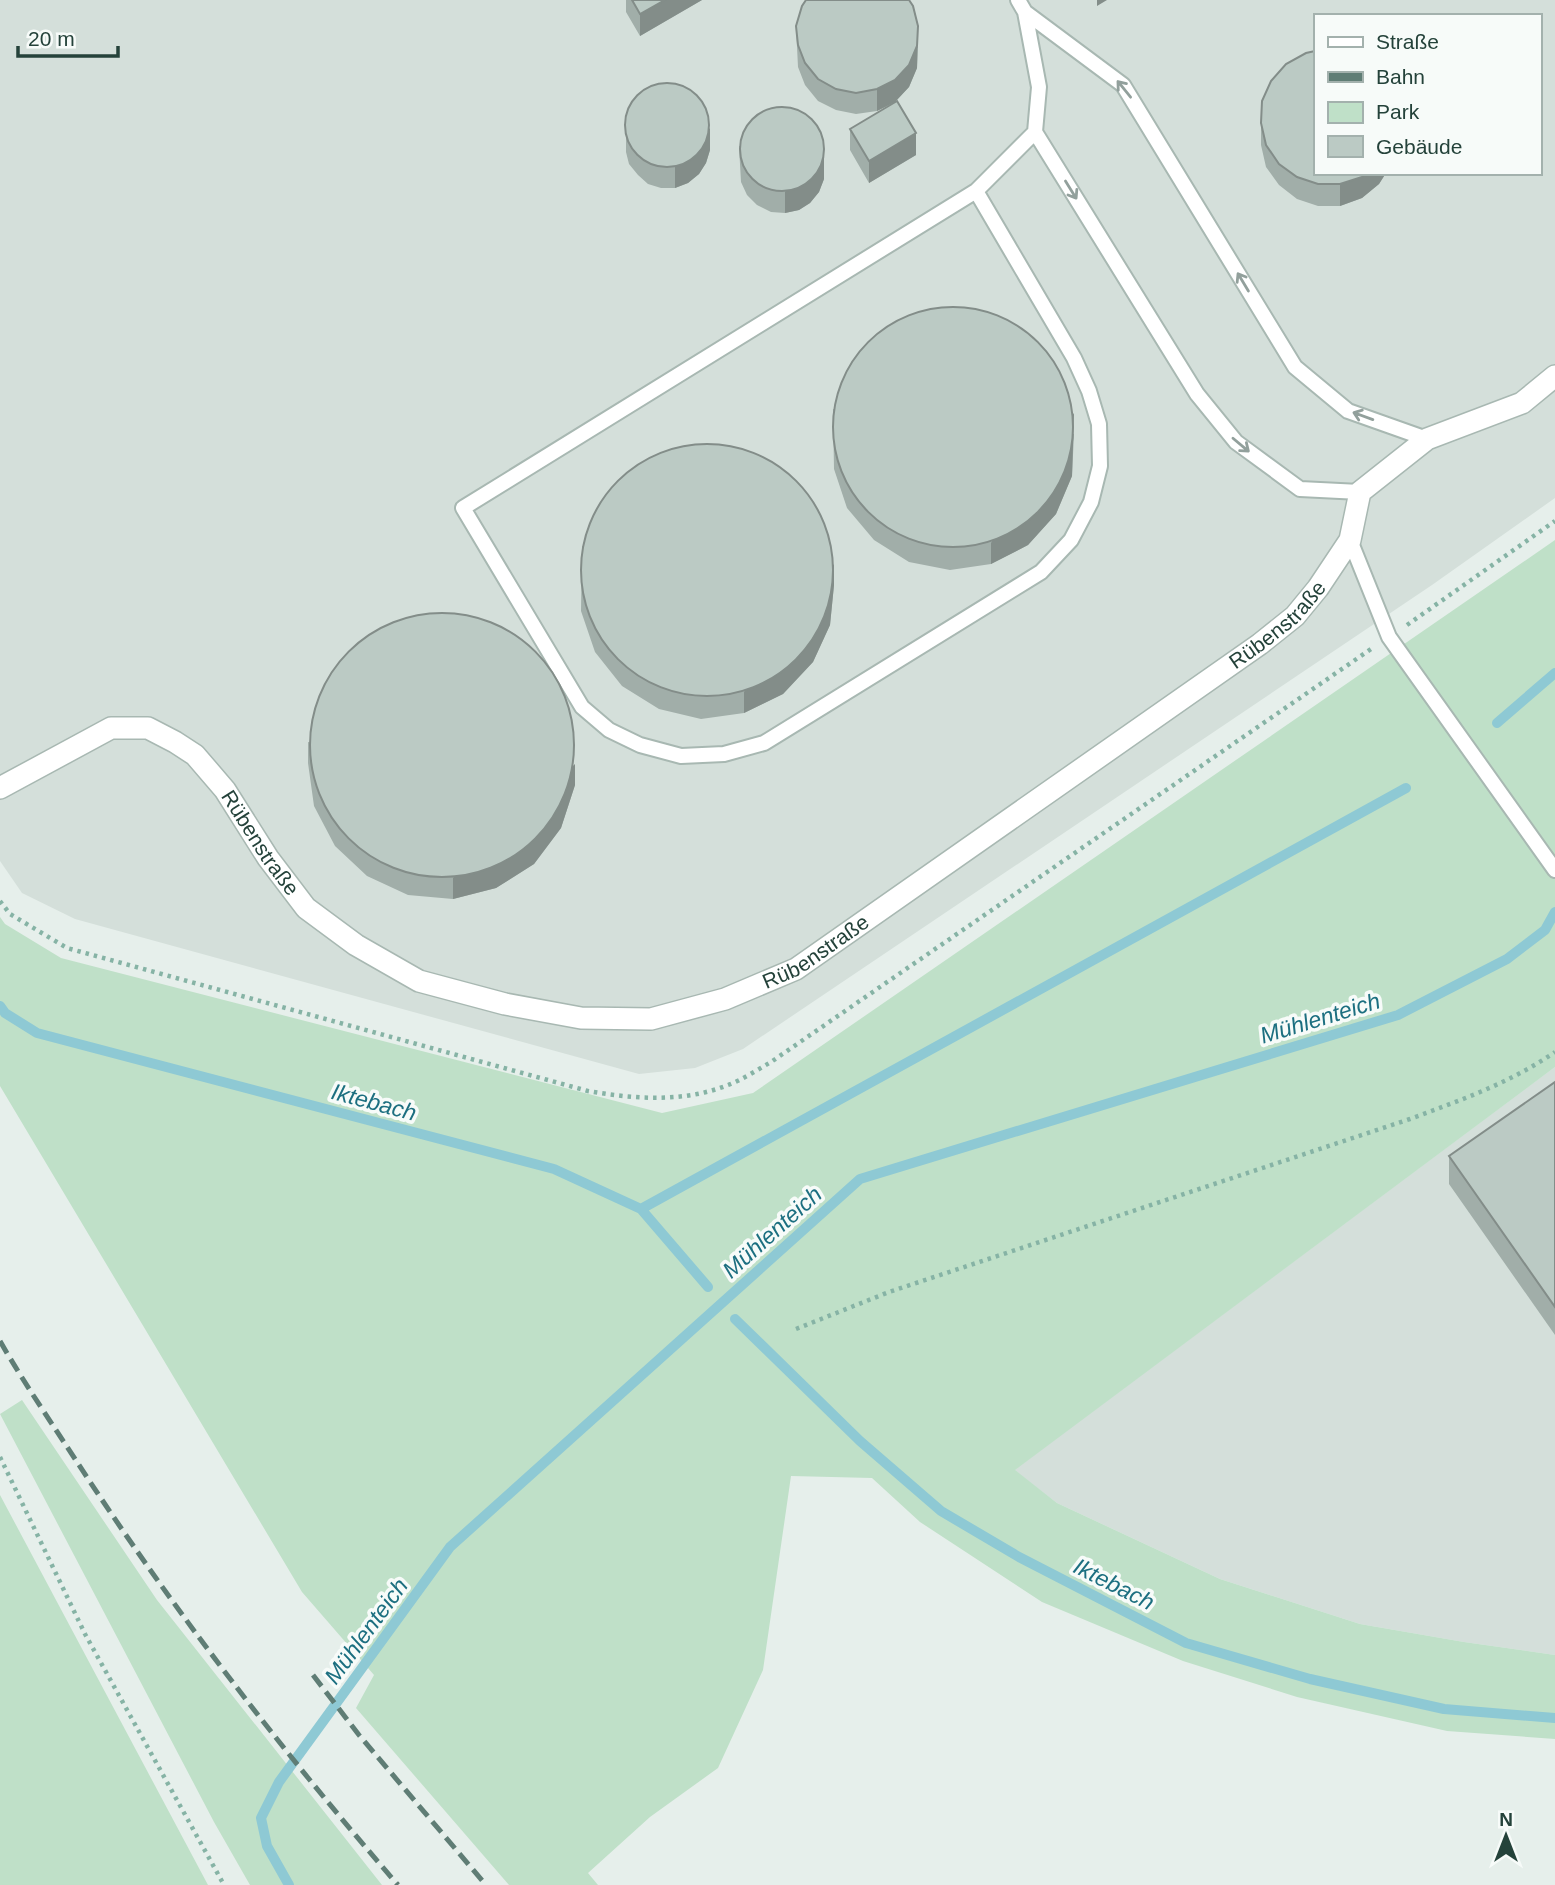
<svg xmlns="http://www.w3.org/2000/svg" width="1555" height="1885" font-family="Arial,sans-serif">
<rect width="100%" height="100%" fill="#e6efeb"/>
<path fill="#d4dfda" fill-rule="evenodd" d="M0,0H1555V498L1432,585L743,1049L695,1068L639,1074L75,919L22,893L0,861ZM1315,16H1539V173H1315Z
M1555,1067V1655L1464,1642L1360,1624L1220,1579L1057,1503L1014,1470Z"/>
<path fill="#bfe0c8" d="M1555,540V1067L1015,1470L1057,1503L1220,1579L1360,1624L1464,1642L1555,1655V1739L1447,1731L1297,1697L1183,1661L1042,1602L920,1522L872,1478L791,1476L763,1670L718,1768L650,1817L588,1873L598,1885H509L356,1708L374,1675L302,1592L0,1086V917L5,924L61,958L662,1113L753,1093Z
M22,1400L157,1600L382,1885H250L214,1822L0,1414Z
M0,1495L208,1885H0Z"/>
<g fill="none" stroke-linecap="round" stroke-linejoin="round">
<path stroke="#8ec9d4" stroke-width="10" d="M1497,723L1555,673
M0,1006L5,1013L37,1033L554,1169L641,1209L708,1287
M641,1209L1406,788
M735,1319L860,1441L941,1511L1019,1557L1186,1643L1310,1679L1444,1709L1555,1718
M289,1885L267,1846L261,1818L279,1782L450,1547L860,1179L1398,1015L1507,959L1545,930L1555,912"/>
<defs>
<path id="service" d="M1025,12L1123,85L1295,367L1348,411L1427,439
M1035,132L1197,394L1236,442L1300,489L1360,492
M976,191L1074,358L1089,391L1099,424L1100,466L1091,502L1071,540L1041,572L764,743L724,754L681,756L640,745L609,730L582,707L463,508L976,191L1035,132L1039,87L1025,12L1018,0
M1350,540L1389,637L1555,870"/>
<g id="minor">
<path id="s1" d="M0,788L111,728H148L175,742L195,755L225,790L268,858L306,908L356,945L419,981L505,1004L581,1018L651,1019L725,999L796,969L1260,644L1295,616L1318,588L1350,540L1360,492L1427,439L1522,403L1555,376"/>
</g>
</defs>
<use href="#service" stroke="#a8b8b2" stroke-width="18"/>
<use href="#minor" stroke="#a8b8b2" stroke-width="24"/>
<path stroke="#86b3a5" stroke-width="4.5" stroke-dasharray="3.5 5" stroke-linecap="butt" d="M1407,625L1555,521
M0,901L10,914L67,948L588,1091C634,1099 683,1103 728,1085C742,1080 757,1070 771,1062L1371,649
M796,1329L889,1292L1410,1119C1461,1100 1510,1083 1555,1052
M0,1457L85,1634L224,1885"/>
<use href="#service" stroke="#fff" stroke-width="14"/>
<use href="#minor" stroke="#fff" stroke-width="21"/>
<path stroke="#5f7d75" stroke-width="5" stroke-dasharray="14 7" stroke-linecap="butt" d="M0,1341C24,1383 51,1422 77,1462C174,1611 282,1751 398,1885
M313,1675L359,1735L486,1885"/>
</g>
<path fill="#a1aea9" d="M626,0H702L640,36L626,12Z
M796,26L918,47L917,68L909,87L895,102L877,111L856,114L836,110L818,101L805,85L798,67Z
M626,116L710,150L706,163L699,174L688,183L675,188H661L648,184L638,175L629,164L626,152Z
M1261,123L1315,173H1386L1379,184L1362,198L1340,206H1318L1297,199L1279,185L1266,167L1261,145Z
M850,129L916,155L869,183L850,150Z
M739,146L824,166V179L819,192L810,203L799,210L785,213L771,212L757,205L747,195L741,182Z
M833,409L1074,434L1072,476L1056,514L1028,545L991,564L950,570L909,562L874,540L847,508L834,469Z
M582,546L834,585L830,625L813,662L783,694L744,713L701,719L659,709L622,686L595,652L581,611Z
M308,742L575,785L561,828L534,864L496,888L453,899L408,895L367,876L335,846L314,806L308,763Z
M1555,1082V1335L1449,1184V1156Z"/>
<path fill="#838d89" d="M665,0H702L640,36V14Z
M1097,0H1107L1097,6Z
M918,26L917,68L909,87L895,102L877,111V89Z
M710,128V150L706,163L699,174L688,183L675,188V166Z
M916,133V155L869,183V161Z
M824,144V179L819,192L810,203L799,210L785,213V192Z
M1366,173H1386L1379,184L1362,198L1340,206V184Z
M1074,413L1072,476L1056,514L1028,545L991,564V543Z
M834,564V585L830,625L813,662L783,694L744,713V692Z
M575,764V785L561,828L534,864L496,888L453,899V878Z"/>
<path fill="#bbcac4" stroke="#838d89" stroke-width="2" d="M632,0H665L640,14Z
M806,0H909L913,6L918,26L917,46L909,65L895,80L877,89L856,93L836,89L818,79L805,63L798,45L796,26L802,6Z
M1315,51V173H1366L1362,177L1340,184H1318L1297,177L1279,164L1266,145L1261,123L1262,101L1271,81L1286,64L1306,53Z
M625 125a42 42 0 1 1 84 0a42 42 0 1 1-84 0Z
M897,101L916,133L869,161L850,129Z
M740 149a42 42 0 1 1 84 0a42 42 0 1 1-84 0Z
M833 427a120 120 0 1 1 240 0a120 120 0 1 1-240 0Z
M581 570a126 126 0 1 1 252 0a126 126 0 1 1-252 0Z
M310 745a132 132 0 1 1 264 0a132 132 0 1 1-264 0Z
M1555,1082V1307L1449,1156Z"/>
<defs><path id="oneway-shaft" d="M-6 0H5M1.5-3L5.5 0L1.5 3" fill="none" stroke-width="1.6" stroke-linecap="round" stroke-linejoin="round" transform="scale(1.75)"/></defs>
<g stroke="#92a09c">
<use href="#oneway-shaft" transform="translate(1124 89) rotate(-129)"/>
<use href="#oneway-shaft" transform="translate(1071 190) rotate(58)"/>
<use href="#oneway-shaft" transform="translate(1243 282) rotate(-121)"/>
<use href="#oneway-shaft" transform="translate(1363 416) rotate(-160)"/>
<use href="#oneway-shaft" transform="translate(1241 445) rotate(40)"/>
</g>
<g text-anchor="middle" stroke-width="7" stroke-linejoin="round" paint-order="stroke">
<g font-size="21" fill="#24423a" stroke="#f7fbf9">
<text dy="7" stroke="none"><textPath href="#s1" startOffset="1524">Rübenstraße</textPath></text>
<text dy="7" stroke="none"><textPath href="#s1" startOffset="327">Rübenstraße</textPath></text>
<text dy="7" stroke="none"><textPath href="#s1" startOffset="957">Rübenstraße</textPath></text>
</g>
<g font-size="23" font-style="italic" fill="#1c6f80" stroke="#f7fbf9">
<text transform="translate(1320 1018) rotate(-17)" y="8">Mühlenteich</text>
<text transform="translate(374 1102) rotate(15)" y="8">Iktebach</text>
<text transform="translate(772 1232) rotate(-42)" y="8">Mühlenteich</text>
<text transform="translate(1114 1584) rotate(27)" y="8">Iktebach</text>
<text transform="translate(366 1631) rotate(-54)" y="8">Mühlenteich</text>
</g>
</g>
<rect x="1314" y="14" width="228" height="161" fill="#f7fbf9" stroke="#a3b1ad" stroke-width="2"/>
<rect x="1328" y="37" width="35" height="10" fill="#ffffff" stroke="#a3b1ad" stroke-width="2"/>
<text x="1376" y="49" font-size="21" fill="#24423a">Straße</text>
<rect x="1328" y="72" width="35" height="10" fill="#5f7d75" stroke="#a3b1ad" stroke-width="2"/>
<text x="1376" y="84" font-size="21" fill="#24423a">Bahn</text>
<rect x="1328" y="102" width="35" height="21" fill="#bfe0c8" stroke="#a3b1ad" stroke-width="2"/>
<text x="1376" y="119" font-size="21" fill="#24423a">Park</text>
<rect x="1328" y="136" width="35" height="21" fill="#bbcac4" stroke="#a3b1ad" stroke-width="2"/>
<text x="1376" y="154" font-size="21" fill="#24423a">Gebäude</text>
<g transform="translate(1506 1836)" stroke="#f7fbf9" stroke-width="5" paint-order="stroke">
<path d="M0-5L12 26L0 18L-12 26Z" fill="#24423a"/>
<text y="-10" font-size="19" font-weight="bold" text-anchor="middle" fill="#24423a">N</text>
</g>
<path d="M18 46v10h100v-10" fill="none" stroke="#24423a" stroke-width="3.5"/>
<text x="28" y="46" font-size="21" fill="#24423a" stroke="#f7fbf9" stroke-width="5" paint-order="stroke">20 m</text>
</svg>
